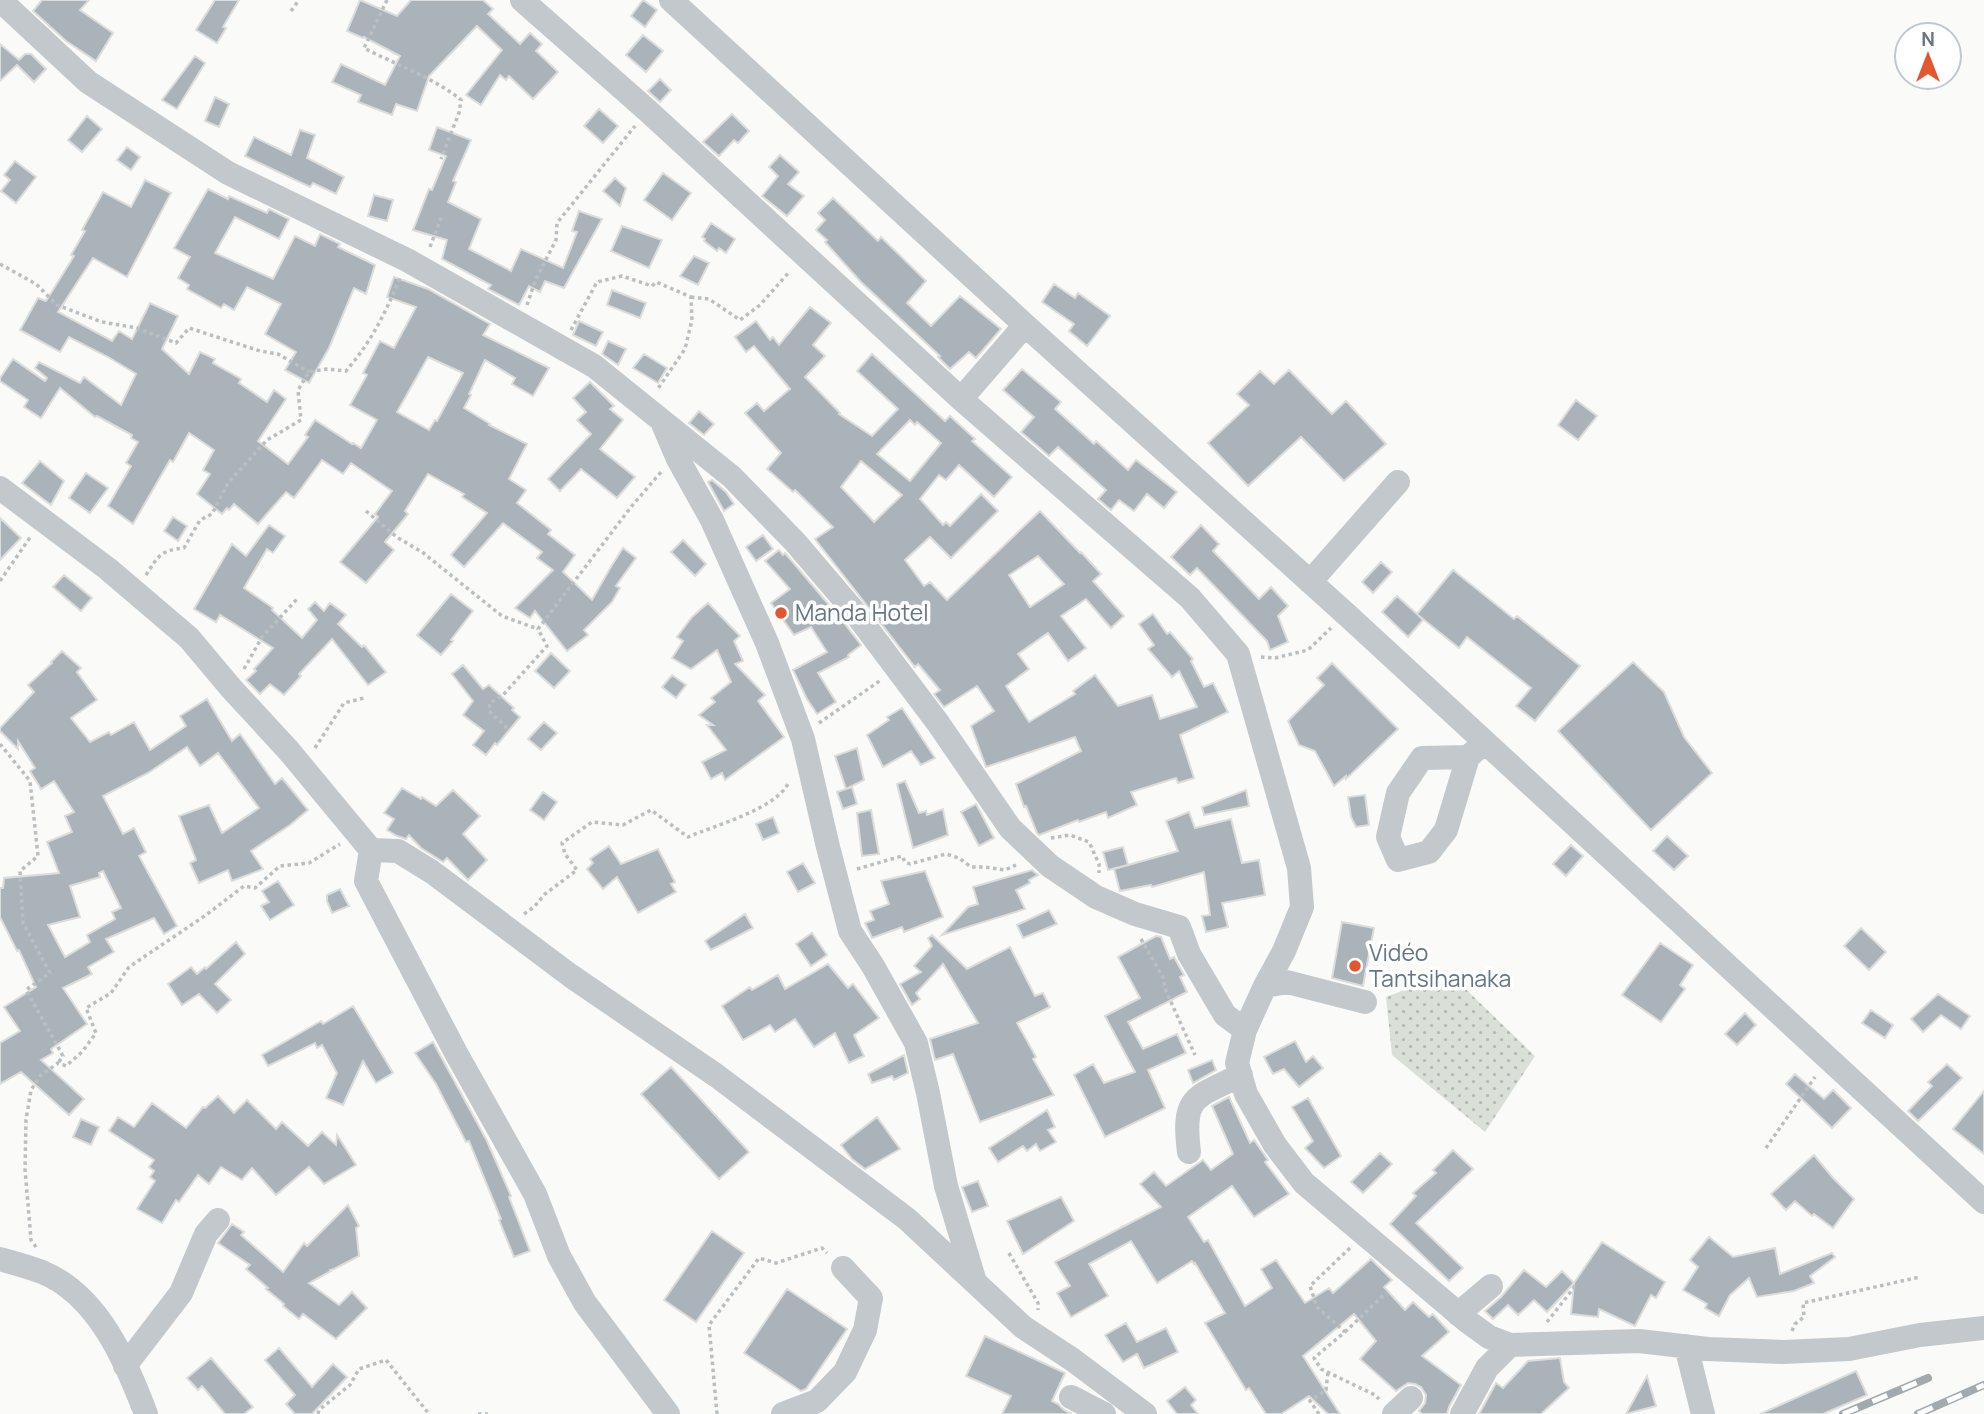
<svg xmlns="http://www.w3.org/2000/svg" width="1984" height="1414" font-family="Manrope,sans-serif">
<defs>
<pattern id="grass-dots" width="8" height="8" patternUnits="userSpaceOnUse" patternTransform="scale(1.75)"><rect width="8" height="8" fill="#dadfd7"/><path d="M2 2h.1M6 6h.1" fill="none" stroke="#b4b9b4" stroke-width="1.8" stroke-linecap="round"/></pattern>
</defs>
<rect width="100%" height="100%" fill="#fafaf8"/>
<path fill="url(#grass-dots)" d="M1449,973L1535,1056L1485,1132L1392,1055L1386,997Z"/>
<path fill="#aab3b9" stroke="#dcdcda" stroke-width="2" fill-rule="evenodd" d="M42,0H89L80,10L113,33L96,61L66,41L33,11Z
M215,0H239L223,27L226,28L217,43L196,30Z
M360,0L397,16L411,0H483L493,9L488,14L520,44L530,33L542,44L536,51L558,72L533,99L509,76L506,80L500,75L481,105L466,95L502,50L477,26L429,76L417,111L396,104L392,115L358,102L361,95L332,82L341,64L385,85L400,56L364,37L363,38L347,31Z
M643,0L657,10L645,27L631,16Z
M643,35L663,51L646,72L626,55Z
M0,44L19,60L25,54H31L46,69L34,82L17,65L0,81Z
M195,56L205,63L177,109L162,100Z
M660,79L671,90L660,102L648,91Z
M215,97L229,104L219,127L205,121Z
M599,109L618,126L603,143L584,126Z
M732,114L749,131L738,143L734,140L719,156L703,142Z
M87,116L102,129L82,152L68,140Z
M437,127L471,140L453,181L456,182L448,202L481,219L469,249L511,271L521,249L563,268L577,232L572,231L579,211L602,219L564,288L545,281L540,292L529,286L519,305L488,289L491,285L442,259L447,240L413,230L429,189L432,190L446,156L429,150Z
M300,130L315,135L307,158L344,177L336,194L313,183L310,187L245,156L254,137L291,155Z
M127,147L140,157L131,170L117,160Z
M780,155L799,172L788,184L804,196L787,216L762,196L778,176L769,167Z
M15,161L36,177L16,203L1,191L10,180L4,175Z
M663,173L691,193L672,220L644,200Z
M615,178L626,188L620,206L603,191Z
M145,180L171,193L127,277L93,258L58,312L112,341L119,331L132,339L150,303L178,316L162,349L189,374L200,352L215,359L213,363L241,379L239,383L267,402L274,390L286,399L258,441L288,464L308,437L305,435L315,420L352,444L353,443L361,448L377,420L350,405L367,375L363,373L380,341L394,348L416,307L387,297L394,277L428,289L490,324L483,335L549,368L533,396L512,384L515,378L485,360L469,394L471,395L464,408L490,424L489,425L527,444L509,479L526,490L517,503L551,530L548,534L575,555L563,572L592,600L612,565L623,548L636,558L616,586L620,588L612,602L584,630L588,635L567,651L535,611L530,618L515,608L553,570L537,558L542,552L503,523L464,567L451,555L487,513L462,497L464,494L428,474L405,511L408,514L385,542L394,550L366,583L340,562L378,517L375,514L392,491L351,463L343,474L322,460L294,498L286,492L258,524L234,504L229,510L227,508L222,514L197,494L210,474L203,470L214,450L189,433L173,462L170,460L133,524L108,506L131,466L126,463L138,442L131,438L132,435L97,416L95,417L60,388L41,418L24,407L28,400L0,381V378L13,359L45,381L47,378L35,368L39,362L80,383L84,377L121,405L136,374L108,357L69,337L60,352L20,330L38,298L46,301L74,256L71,255L85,231L82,230L103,192L131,207ZM428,357L463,373L437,421L435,420L429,430L397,412Z
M208,189L228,199L229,196L267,213L269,209L289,219L279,239L235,217L215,253L273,279L295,236L315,246L320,234L340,244L338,247L375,265L366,294L354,288L329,348L309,383L285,370L296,352L265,334L281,304L247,287L234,310L224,304L221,308L187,289L189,285L178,278L190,257L174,248Z
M374,195L393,200L387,221L368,216Z
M833,198L878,241L881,237L926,281L907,303L931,326L960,296L1001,329L976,358L969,352L950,369L938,357L940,356L861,282L825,242L827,240L816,230L825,220L818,213Z
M711,223L735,239L726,253L719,248L717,251L704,241L705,239L702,237Z
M622,226L662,240L649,268L611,251Z
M694,256L709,263L698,285L680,276Z
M1054,284L1075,298L1078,293L1110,316L1087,346L1069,331L1074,324L1042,302Z
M612,290L646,303L640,318L607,305Z
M810,307L831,323L813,345L825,356L805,377L840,413L839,414L872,436L898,409L857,371L872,354L945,421L950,416L975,439L972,441L1012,477L994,497L959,465L946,480L939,475L920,499L943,525L946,522L950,526L981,494L998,511L951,558L930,537L905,560L924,586L930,582L947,600L1040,511L1080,553L1081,552L1101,574L1093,581L1124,616L1111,628L1086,599L1061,616L1086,648L1068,661L1048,633L1018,654L1029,669L1006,686L1029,722L1075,694L1073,691L1095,675L1118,706L1152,695L1160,719L1197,707L1179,671L1172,677L1148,649L1154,645L1139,624L1153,614L1167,634L1170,632L1193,659L1191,661L1204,687L1213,683L1228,712L1180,735L1194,778L1178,783L1176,778L1131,792L1137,805L1108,818L1106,812L1079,822L1078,820L1039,835L1037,833L1026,806L1024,807L1016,784L1081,751L1075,737L986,767L971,726L994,711L977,686L944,707L934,694L940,690L918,664L915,667L815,539L833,527L795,490L793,492L767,469L781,453L745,413L757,403L764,411L790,389L754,346L746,352L735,337L756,321L770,340L773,337L779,345ZM910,420L915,425L917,422L941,443L910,481L877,454ZM861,461L902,495L874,522L841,487ZM1038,556L1064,584L1030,607L1009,575Z
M579,321L603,332L596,346L573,335Z
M608,341L626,349L618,365L602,354Z
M644,354L667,368L658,383L633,368Z
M1022,369L1061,402L1055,409L1094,444L1096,441L1128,470L1136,460L1177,492L1164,508L1147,494L1134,511L1119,500L1111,510L1098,499L1106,490L1058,447L1049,456L1021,432L1034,417L1003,390Z
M1289,370L1332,414L1346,401L1386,444L1344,481L1301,437L1248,486L1208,443L1249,405L1237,394L1260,371L1274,384Z
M590,382L614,406L610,409L623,420L600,449L635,477L617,498L581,469L560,491L548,479L591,434L577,420L586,412L573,398Z
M1576,400L1597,416L1578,440L1558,425Z
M699,411L714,424L704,435L689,423Z
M40,461L64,481L51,505L22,483Z
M86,473L108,488L90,513L69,498Z
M712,480L726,492L734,504L724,511L708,482Z
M173,517L187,526L178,541L164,531Z
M0,518L21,538L0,560Z
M269,525L285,536L273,553L267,549L244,588L273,608L272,610L302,638L317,620L308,609L315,602L324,611L330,603L346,615L338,624L362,647L364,645L386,672L368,685L332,639L299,674L301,676L284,695L270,684L260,694L246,680L256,671L254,669L273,648L220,615L216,622L194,609L232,544L246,556Z
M1201,525L1219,544L1213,551L1259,599L1271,587L1288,606L1278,616L1288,642L1270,650L1267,641L1197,568L1190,575L1171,557Z
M763,535L773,549L756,561L746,547Z
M683,540L706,564L695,576L671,552Z
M779,550L783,555L785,553L841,619L861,645L848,655L849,657L818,673L836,702L817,714L807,699L793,670L827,652L811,627L794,635L771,603L790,589L765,561Z
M1381,562L1392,572L1373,593L1362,582Z
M1453,570L1514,619L1517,616L1580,666L1535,721L1516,706L1531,688L1467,637L1459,648L1418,615L1423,620L1408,637L1382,612L1397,596L1417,614Z
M64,575L92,598L81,611L53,587Z
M451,594L473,611L451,640L453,641L441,655L417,635Z
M708,603L740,636L734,641L743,661L735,664L765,695L758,701L784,737L725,780L722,773L711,779L702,762L726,750L707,725H713L699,715L715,702L711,698L731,682L717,650L691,669L672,658L683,641L677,637L692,617Z
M62,651L81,668L77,672L97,700L71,718L90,742L109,732L111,735L134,722L150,750L186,726L180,716L207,699L232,741L240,734L275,784L282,778L308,810L290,825L251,851L263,869L232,881L228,870L199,883L190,863L196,860L179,816L209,805L222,833L259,808L218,753L200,766L187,747L148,773L103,796L123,834L134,828L146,852L139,856L177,926L164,934L154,918L106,939L114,952L88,967L92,974L63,988L87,1024L51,1049L53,1053L41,1060L84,1099L69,1115L21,1072L0,1084V1043L20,1031L4,1007L36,987L19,950L17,951L0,917V888H3L4,878L59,873L47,842L72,832L65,816L74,812L54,781L41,789L30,771L35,768L18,741V749L0,731V728L34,692L28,685L52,663L51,662ZM103,871L121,908L112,912L115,919L87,935L90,942L65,957L48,925L80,917L70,886L100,877L99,873Z
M551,653L570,671L554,688L535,671Z
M1633,662L1664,692L1684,737L1712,773L1651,830L1558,731Z
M1332,663L1398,729L1346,779V776L1334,786L1315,751L1299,745L1288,721L1324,685L1317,678Z
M463,665L483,689L489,685L514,708L512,710L520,717L497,745L495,743L486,755L473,745L484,731L463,715L473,701L452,674Z
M672,675L686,685L676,698L662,687Z
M902,708L935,758L921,765L911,751L883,767L867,735L889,720L887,717Z
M544,722L557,733L541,750L528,739Z
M857,748L864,780L846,789L835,756Z
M905,781L919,813L926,811L927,815L943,809L948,835L913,848L897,784Z
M852,787L857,804L843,809L837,792Z
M402,788L421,799L422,797L436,806L453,790L480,816L463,834L487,860L468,880L447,858L443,862L421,848L409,835L406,839L397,836L387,830L394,819L384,813Z
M1246,790L1249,806L1204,815L1202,807Z
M543,792L557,802L544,820L530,810Z
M1365,795L1369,825L1356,827L1351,817L1348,797Z
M976,804L994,838L979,846L961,812Z
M871,810L879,854L862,856L857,813Z
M1189,812L1195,828L1231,819L1242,863L1259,860L1265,895L1222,903L1228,927L1206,932L1202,916L1210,915L1204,872L1152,887L1151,885L1120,891L1114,869L1178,851L1166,821Z
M773,817L779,833L763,840L756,824Z
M1667,836L1688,856L1674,870L1653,851Z
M1571,845L1583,856L1566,876L1553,864Z
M609,846L621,864L658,849L675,882L671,884L676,892L638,913L617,877L603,889L587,869L593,863L590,859Z
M1123,847L1128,865L1108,870L1103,852Z
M803,863L815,883L798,892L787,872Z
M1032,870L1038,875L1029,880L1030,883L1016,890L1025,909L942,935L968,907L978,904L973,887Z
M925,871L943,917L904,932L902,927L872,938L865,923L874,920L870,911L889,904L881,881Z
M278,881L294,905L270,920L261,906L269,902L262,891Z
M340,889L349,906L332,913L327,901V895Z
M1049,910L1057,924L1023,938L1017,925Z
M745,914L753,928L711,950L705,941Z
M1342,922L1374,928L1363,986L1332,978Z
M1861,928L1886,952L1869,970L1844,946Z
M812,933L827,955L811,966L796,944Z
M932,935L967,969L1010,947L1035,996L1043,993L1050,1007L1017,1023L1036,1057L1033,1059L1054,1095L980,1122L953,1054L935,1060L930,1039L978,1023L943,964L916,993L920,999L912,1005L900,984L921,972L914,966L932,946L928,938Z
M1156,936L1161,937L1170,959L1174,957L1184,975L1180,977L1187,992L1128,1022L1143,1049L1177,1034L1186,1053L1148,1070L1165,1108L1105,1137L1074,1075L1093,1064L1104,1083L1135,1072L1105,1016L1140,998L1118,957Z
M236,942L245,954L215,984L231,1000L217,1013L199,994L182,1005L168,984L191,967L197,974L205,967L206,969Z
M1660,943L1693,965L1680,985L1685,989L1661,1022L1622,995Z
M828,964L848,988L853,984L879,1018L854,1035L864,1056L849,1063L835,1033L814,1047L795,1019L775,1032L770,1025L743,1040L722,1006L750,987L752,990L778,975L785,989Z
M1938,994L1970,1016L1961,1029L1941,1015L1923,1032L1911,1019Z
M353,1006L393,1073L376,1083L363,1061L343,1105L326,1098L337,1073L322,1045L317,1048L315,1043L268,1066L262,1055L321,1021L323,1024Z
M1871,1010L1893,1025L1885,1038L1862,1023Z
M1745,1013L1756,1025L1737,1045L1725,1034Z
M1295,1041L1306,1062L1313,1056L1323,1068L1299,1087L1284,1069L1273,1074L1264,1057Z
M433,1042L487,1141L511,1196L509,1197L530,1251L514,1257L499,1220L501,1219L469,1141L466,1142L436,1084L415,1053Z
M904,1055L908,1073L894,1080L892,1076L872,1083L868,1074Z
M1212,1060L1216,1070L1193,1083L1188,1070Z
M1947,1064L1962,1078L1918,1121L1908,1111L1932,1086L1928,1082Z
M671,1067L749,1152L719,1179L641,1094Z
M1795,1074L1824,1099L1833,1090L1851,1108L1832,1128L1786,1084Z
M1984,1091V1154L1953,1129Z
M218,1096L234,1113L247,1100L276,1129L282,1122L308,1146L322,1132L336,1145L337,1135L356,1165L324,1184L309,1167L276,1195L252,1168L242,1180L221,1167L209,1184L198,1175L179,1202L176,1200L162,1223L137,1209L155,1181L150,1177L154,1171L149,1167L154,1160L109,1131L118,1117L134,1127L152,1103L186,1128L203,1107L205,1108Z
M1229,1097L1250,1143L1254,1140L1268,1160L1265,1162L1289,1194L1254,1217L1232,1186L1188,1217L1204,1242L1208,1240L1245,1306L1272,1288L1261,1269L1276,1260L1305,1303L1329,1288L1333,1293L1371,1259L1392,1280L1384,1287L1405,1310L1413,1302L1429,1317L1433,1314L1449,1332L1422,1356L1461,1385L1449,1407L1447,1414H1422L1419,1411L1425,1403L1426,1395L1421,1387L1415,1384L1408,1383L1396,1391L1360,1359L1376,1341L1354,1314L1303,1356L1340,1414H1328L1309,1396L1281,1414H1266L1249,1388L1246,1390L1205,1323L1225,1313L1195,1263L1194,1264L1192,1261L1157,1283L1131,1241L1089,1264L1108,1296L1071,1317L1057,1293L1070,1286L1055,1262L1161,1207L1140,1184L1154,1172L1166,1186L1203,1160L1211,1170L1233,1154L1212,1106Z
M1308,1098L1341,1156L1324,1168L1305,1148L1313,1141L1292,1107Z
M1047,1110L1055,1127L1048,1130L1056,1142L1040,1151L1036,1144L1027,1151L1023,1146L998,1162L989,1148Z
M877,1117L900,1149L865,1169L852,1159L841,1145Z
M81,1119L99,1127L91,1145L73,1137Z
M1453,1150L1473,1169L1416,1223L1463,1268L1449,1281L1390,1224L1416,1196L1413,1193L1436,1173L1433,1170Z
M1380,1153L1392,1164L1363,1193L1351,1182Z
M1814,1155L1833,1178L1854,1199L1833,1228L1814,1214L1812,1216L1795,1201L1786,1210L1771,1194Z
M978,1181L988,1206L972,1212L962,1187Z
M1061,1197L1074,1221L1023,1254L1007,1221Z
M348,1205L359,1226L356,1228L359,1256L334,1269L330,1270L331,1271L309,1283L339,1305L352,1292L367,1308L336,1339L303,1314L299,1319L283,1306L284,1304L266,1289L268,1288L246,1269L250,1265L218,1243L232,1224L244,1232L241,1235L283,1272L304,1243L307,1246Z
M712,1231L744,1253L696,1322L664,1300Z
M1709,1237L1733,1257L1775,1248L1780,1274L1832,1253L1835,1257L1810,1276L1814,1283L1794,1291L1757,1297L1749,1278L1730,1295L1719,1316L1705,1308L1707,1304L1683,1290L1698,1267L1690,1260Z
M1602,1242L1665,1282L1656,1298L1651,1295L1635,1326L1599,1309L1598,1317L1571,1314L1574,1283Z
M1524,1270L1546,1287L1562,1271L1574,1283L1547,1312L1534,1300L1518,1315L1508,1305L1493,1319L1485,1311L1501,1297Z
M787,1289L847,1329L806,1389L801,1391L744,1353Z
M1126,1323L1137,1342L1166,1328L1178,1352L1144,1368L1137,1354L1123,1362L1105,1335Z
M985,1336L1065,1373L1052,1401L1058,1404L1064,1410L1072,1414H1002L1011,1396L966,1376Z
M279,1348L312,1387L333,1364L347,1377L312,1414H295L286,1404L295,1395L265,1360Z
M211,1358L253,1407L244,1414H225L202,1386L198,1390L187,1378Z
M1560,1358L1564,1382L1569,1388L1541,1414H1479L1496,1383L1503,1388L1528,1361Z
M1856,1371L1867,1395L1823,1414H1760Z
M1647,1376L1656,1406L1626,1414L1637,1394Z
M1185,1387L1196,1400L1191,1405L1198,1414H1177L1167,1401Z"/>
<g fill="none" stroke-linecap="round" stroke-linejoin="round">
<path stroke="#bbbfc2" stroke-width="3.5" stroke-dasharray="3.5 3.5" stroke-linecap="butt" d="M387,0L364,48C394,64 435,78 461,100L459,113L441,159
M291,11L299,0
M430,247L441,218
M0,264L36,284L57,305L102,322L137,328L176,343L189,328L260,351L278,354L309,372
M691,297L709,299L740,320L760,305L790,271
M527,305L535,281L556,240L557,223L635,126
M571,330L597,282L622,276L652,286L656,282L691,297L692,320L685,349L657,390
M366,511L398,538L422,552L502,616L538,629
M146,575C158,556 161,550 184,548L200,520L212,514L228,483L267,440L301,420L298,390L309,372L326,369L346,371C371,342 385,314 400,278
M0,581L31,536
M1261,657L1275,658L1308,650L1331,628
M244,669L262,637L297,599
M819,723L881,680
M507,728L489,711L490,703L503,695L547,646L538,629L631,507L661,472
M0,744L30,781L38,856L20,871L23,923L50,973L26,990L63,1056L58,1063
M315,748L344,703L364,698
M1051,838L1070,835L1089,842L1099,864V873
M857,869L902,856L905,862L910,864L946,854L959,858L971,867H985L1005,870L1016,865
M524,914L534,907L545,894L577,870L565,854L562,843L592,822L623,825L651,810L688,837C713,826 780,808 789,781
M1141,939L1163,977L1166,991L1195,1055
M1766,1148L1815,1077
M36,1247L31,1240L25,1169L26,1120L31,1090L40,1076L58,1063L66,1066L82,1052L96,1033L86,1008L111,993L129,967L206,915L244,886L255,888L280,866L309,863L340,844
M1350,1248L1310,1286L1317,1307L1345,1332L1314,1358L1321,1369L1375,1395L1379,1399
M1009,1253L1038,1303V1310
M1547,1322L1576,1285
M1792,1331L1795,1324L1804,1317L1803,1303L1920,1277
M1345,1332L1386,1293
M318,1414L319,1410L350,1385L359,1369L386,1360L429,1414
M478,1414H488
M717,1414L709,1325L759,1258L776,1263L822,1248L827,1253
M1319,1414L1310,1401L1326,1390L1328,1372"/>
<path stroke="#c3c8cc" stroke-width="24" d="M0,0L88,82L228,173L407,260L594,366L732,477L795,542L853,610L938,723L1010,828L1050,866L1096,897L1135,914L1179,927L1189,954L1225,1015L1245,1030
M522,0L648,111L961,399L1190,598L1238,654L1299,868L1302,907L1284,951L1265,986L1245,1030L1237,1063L1246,1094L1275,1145L1304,1183L1467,1321L1489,1337L1510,1345L1639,1341L1708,1349L1783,1352L1849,1349L1920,1335L1984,1328
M671,0L1025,325L1346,614L1984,1202
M961,399L1025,325
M663,424L678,459L712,520L767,643L803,739L828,847L850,931L873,966L916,1043L928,1093L946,1186L975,1282
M0,488L108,569L189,638L231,688L289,751L371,850L366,881L456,1053L535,1194L559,1256L585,1303L668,1414
M1310,582L1398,482
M1468,757L1422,758L1398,793L1388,837L1398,860L1429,852L1446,830L1468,757L1485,742
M371,850L398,851L432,872L571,976L717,1076L907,1219L1023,1327L1073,1360L1145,1414
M1265,986L1287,982L1365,1002
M1189,1152C1182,1096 1194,1098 1241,1075
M0,1259C14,1263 29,1267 42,1272C98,1295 126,1361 146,1414
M1458,1314L1491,1286
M1686,1346L1703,1414
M125,1366L181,1293L206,1234L218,1220
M1071,1397L1104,1414
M783,1414L817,1401L845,1372L865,1330L871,1298L843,1268
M1394,1414L1411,1398
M1462,1414L1487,1368L1510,1345"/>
<defs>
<path id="rail" d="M1843,1414L1928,1378
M1918,1414L1984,1385"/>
</defs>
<use href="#rail" stroke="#a2aab0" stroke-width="8"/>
<use href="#rail" stroke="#fff" stroke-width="5" stroke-dasharray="16" stroke-linecap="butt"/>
</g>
<g fill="#e4572e" stroke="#fff" stroke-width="2.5">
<circle cx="781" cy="613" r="7"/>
<circle cx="1355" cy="966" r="7"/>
</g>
<g text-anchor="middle" stroke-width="7" stroke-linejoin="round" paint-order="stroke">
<g font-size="23" fill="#657683" stroke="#fff" text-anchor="start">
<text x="795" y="621">Manda Hotel</text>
<text x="1369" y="961">Vidéo<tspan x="1369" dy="26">Tantsihanaka</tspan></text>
</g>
</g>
<g transform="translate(1928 56)"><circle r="33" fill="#ffffff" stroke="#c1c8cd" stroke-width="2"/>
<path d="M0-5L12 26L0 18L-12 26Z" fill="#e4572e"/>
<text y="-10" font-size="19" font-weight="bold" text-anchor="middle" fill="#657683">N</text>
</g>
</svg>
